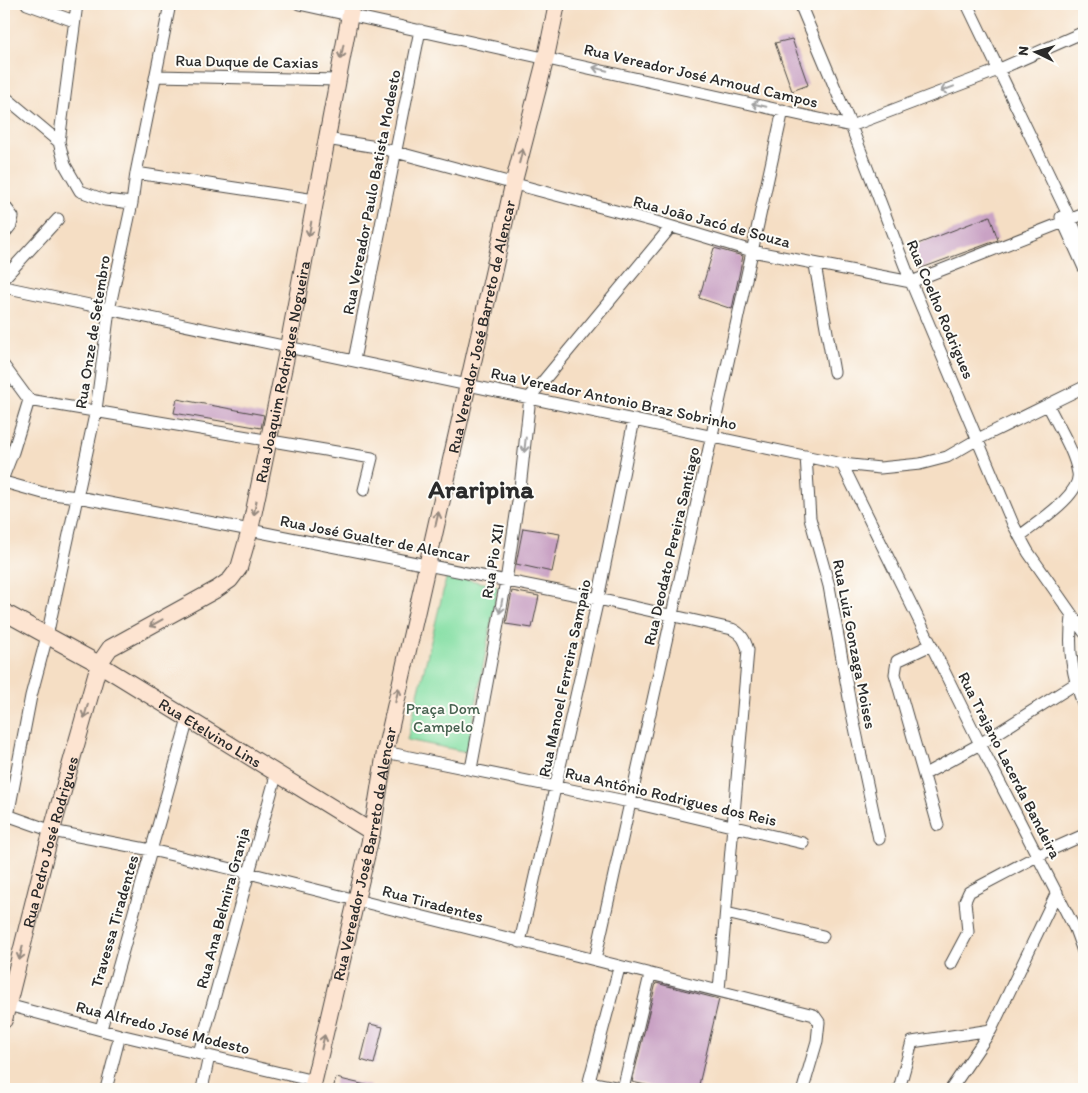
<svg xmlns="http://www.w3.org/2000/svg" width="1088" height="1093" font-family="Itim,sans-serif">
<rect width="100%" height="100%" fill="#fdfcf7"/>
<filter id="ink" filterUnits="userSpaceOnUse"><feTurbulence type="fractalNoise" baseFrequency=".02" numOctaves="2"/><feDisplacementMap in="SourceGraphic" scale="10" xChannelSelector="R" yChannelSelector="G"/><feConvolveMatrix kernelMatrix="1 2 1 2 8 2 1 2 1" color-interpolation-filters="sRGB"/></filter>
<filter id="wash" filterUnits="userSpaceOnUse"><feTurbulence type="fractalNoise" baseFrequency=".0096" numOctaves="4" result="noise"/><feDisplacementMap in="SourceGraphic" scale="20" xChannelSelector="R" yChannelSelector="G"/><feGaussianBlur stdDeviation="1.12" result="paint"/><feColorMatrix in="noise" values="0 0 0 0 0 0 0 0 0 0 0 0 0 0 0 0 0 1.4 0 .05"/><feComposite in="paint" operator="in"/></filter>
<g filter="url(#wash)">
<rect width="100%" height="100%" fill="#f5dec4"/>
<path fill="#85dfa4" stroke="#588568" d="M447,575L498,586L467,752L407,740Z"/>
<g id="blocks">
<path fill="#c9a2c4" d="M792,39L808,85L792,91L775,43Z
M990,216L998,240L919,269L910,247Z
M714,248L743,256L732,309L699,298Z
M177,399L264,415L261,428L174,413Z
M523,528L560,534L552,572L516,564Z
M512,591L539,596L532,628L506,624Z
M656,983L719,999L698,1089H664L632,1082Z
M370,1024L383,1027L374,1064L361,1060Z
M336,1078L370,1086V1089H333Z"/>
</g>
</g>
<g filter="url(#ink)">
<use href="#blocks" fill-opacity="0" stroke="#494642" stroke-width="1"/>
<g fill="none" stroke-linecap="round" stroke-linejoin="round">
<defs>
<path id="minor" d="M27,4L74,21
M77,4L59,142L65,165L80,191L105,200L132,203
M299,4L851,126L993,72L1084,32
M800,4L851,126L911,282L1013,524L1028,552L1084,632
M967,4L1084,248
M156,76L337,80
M4,96L59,142
M326,139L377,147L653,221L752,251L911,282L1084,214
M136,173L315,200
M4,205L13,217L11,225L4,234
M1061,217L1084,268
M815,265L834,372
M4,278L58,219
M4,287L842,464L880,468L920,464L947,457L978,439L1084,387
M354,360L420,30
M4,366L29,400
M29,400L372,458L364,490
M806,456L810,518L829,586L851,709L879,839
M842,464L980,744L1075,929L1084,954
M4,475L13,452L29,400
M4,482L43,493L78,497L250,530L598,599L732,629C742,634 745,640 748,650L719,990
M1020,536C1036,523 1082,495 1078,473C1074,450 1058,426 1048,405
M1072,617C1068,649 1072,676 1084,706
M931,645L897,661L895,674L938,825
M385,752L630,802L803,843
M471,769L506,581L520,488L530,397L670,228
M925,774L980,744L1075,684
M4,814L52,831L151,850L249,873L814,1015L819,1022L817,1041L803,1089
M8,816L31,696L47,636L96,410L109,310L132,203L136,173L170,4
M726,913L823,936
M520,942L598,599L634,420
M595,960L712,435L783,110
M951,964L968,932L965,901L969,892L1039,855L1084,835
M4,1004L120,1035L314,1081
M101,1029L188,719
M199,1053L277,772
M589,1082L625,1089
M106,1089L120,1035
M202,1089L209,1056
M587,1089L619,968
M623,1089L650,975
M899,1089L912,1042L991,1030
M951,1089L991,1030L1057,892"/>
<g id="secondary">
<path id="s1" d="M4,612L99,664L372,832"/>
<path id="s2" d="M4,1020L48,844L99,664L110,648L217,589L230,580L239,568L250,530L288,347L352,4"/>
<path id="s3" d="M312,1089L372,832L385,752L513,185L546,57L557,4"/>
</g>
</defs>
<use href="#minor" stroke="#494642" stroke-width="13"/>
<use href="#secondary" stroke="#494642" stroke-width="18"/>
<use href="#minor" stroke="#fff" stroke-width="11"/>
<use href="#secondary" stroke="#fde4d1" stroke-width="16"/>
</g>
<defs><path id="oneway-shaft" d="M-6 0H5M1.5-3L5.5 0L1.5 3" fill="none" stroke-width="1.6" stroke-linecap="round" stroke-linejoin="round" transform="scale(1.25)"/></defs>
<g stroke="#94887e">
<use href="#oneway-shaft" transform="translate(342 52) rotate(101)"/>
<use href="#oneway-shaft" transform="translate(521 156) rotate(-76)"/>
<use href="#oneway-shaft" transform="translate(310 229) rotate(100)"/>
<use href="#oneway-shaft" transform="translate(255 508) rotate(102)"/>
<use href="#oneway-shaft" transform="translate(437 519) rotate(-77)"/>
<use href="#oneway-shaft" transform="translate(156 623) rotate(151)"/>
<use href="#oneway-shaft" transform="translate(397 695) rotate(-77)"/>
<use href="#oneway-shaft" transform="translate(86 711) rotate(106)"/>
<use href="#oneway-shaft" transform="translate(21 953) rotate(104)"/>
<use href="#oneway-shaft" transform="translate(323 1042) rotate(-77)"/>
</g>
<g stroke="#a0a0a0">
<use href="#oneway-shaft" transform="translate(600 69) rotate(-167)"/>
<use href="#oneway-shaft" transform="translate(947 89) rotate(159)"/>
<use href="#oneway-shaft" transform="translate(759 105) rotate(-167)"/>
<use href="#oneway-shaft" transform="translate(525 445) rotate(96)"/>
<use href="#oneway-shaft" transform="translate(501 606) rotate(101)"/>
</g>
</g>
<g text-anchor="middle" stroke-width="4" stroke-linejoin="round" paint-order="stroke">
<g font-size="16" fill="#2b2b2b" stroke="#fdfcf7">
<text transform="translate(247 61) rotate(1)" y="6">Rua Duque de Caxias</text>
<text transform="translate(701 75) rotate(13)" y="6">Rua Vereador José Arnoud Campos</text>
<text transform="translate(371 192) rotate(-79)" y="6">Rua Vereador Paulo Batista Modesto</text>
<text transform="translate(712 221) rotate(15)" y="6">Rua João Jacó de Souza</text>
<text transform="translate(941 309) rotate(67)" y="6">Rua Coelho Rodrigues</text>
<text dy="6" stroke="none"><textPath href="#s3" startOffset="781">Rua Vereador José Barreto de Alencar</textPath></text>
<text transform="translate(92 332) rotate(-81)" y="6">Rua Onze de Setembro</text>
<text dy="6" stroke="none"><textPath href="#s2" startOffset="742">Rua Joaquim Rodrigues Nogueira</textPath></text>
<text transform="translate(614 398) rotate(12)" y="6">Rua Vereador Antonio Braz Sobrinho</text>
<text transform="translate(375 538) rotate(11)" y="6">Rua José Gualter de Alencar</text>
<text transform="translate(671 546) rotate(-77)" y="6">Rua Deodato Pereira Santiago</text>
<text transform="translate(492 561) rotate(-81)" y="6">Rua Pio XII</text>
<text transform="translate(855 644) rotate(79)" y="6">Rua Luiz Gonzaga Moises</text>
<text transform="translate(564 678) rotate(-78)" y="6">Rua Manoel Ferreira Sampaio</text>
<text dy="6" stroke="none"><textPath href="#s1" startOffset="239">Rua Etelvino Lins</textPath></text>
<text transform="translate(1010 765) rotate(63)" y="6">Rua Trajano Lacerda Bandeira</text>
<text transform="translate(671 796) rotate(13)" y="6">Rua Antônio Rodrigues dos Reis</text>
<text dy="6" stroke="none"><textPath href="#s2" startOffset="184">Rua Pedro José Rodrigues</textPath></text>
<text dy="6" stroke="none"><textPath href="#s3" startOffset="241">Rua Vereador José Barreto de Alencar</textPath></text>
<text transform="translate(433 903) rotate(15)" y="6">Rua Tiradentes</text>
<text transform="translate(222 908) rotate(-75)" y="6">Rua Ana Belmira Granja</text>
<text transform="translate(114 921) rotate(-74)" y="6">Travessa Tiradentes</text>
<text transform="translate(163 1027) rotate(14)" y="6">Rua Alfredo José Modesto</text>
</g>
<g font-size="16" fill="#46614f" stroke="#fdfcf7">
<text x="443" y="714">Praça Dom<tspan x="443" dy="18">Campelo</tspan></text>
</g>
<g font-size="26" font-weight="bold" fill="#2b2b2b" stroke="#fdfcf7">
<text x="481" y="498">Araripina</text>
</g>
</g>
<rect width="1088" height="1093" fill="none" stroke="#fdfcf7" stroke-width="20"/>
<g transform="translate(1036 52) rotate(275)" stroke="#fdfcf7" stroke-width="4" paint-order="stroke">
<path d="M0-4L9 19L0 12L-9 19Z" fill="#2b2b2b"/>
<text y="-8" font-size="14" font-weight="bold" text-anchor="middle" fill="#2b2b2b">N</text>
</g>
</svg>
